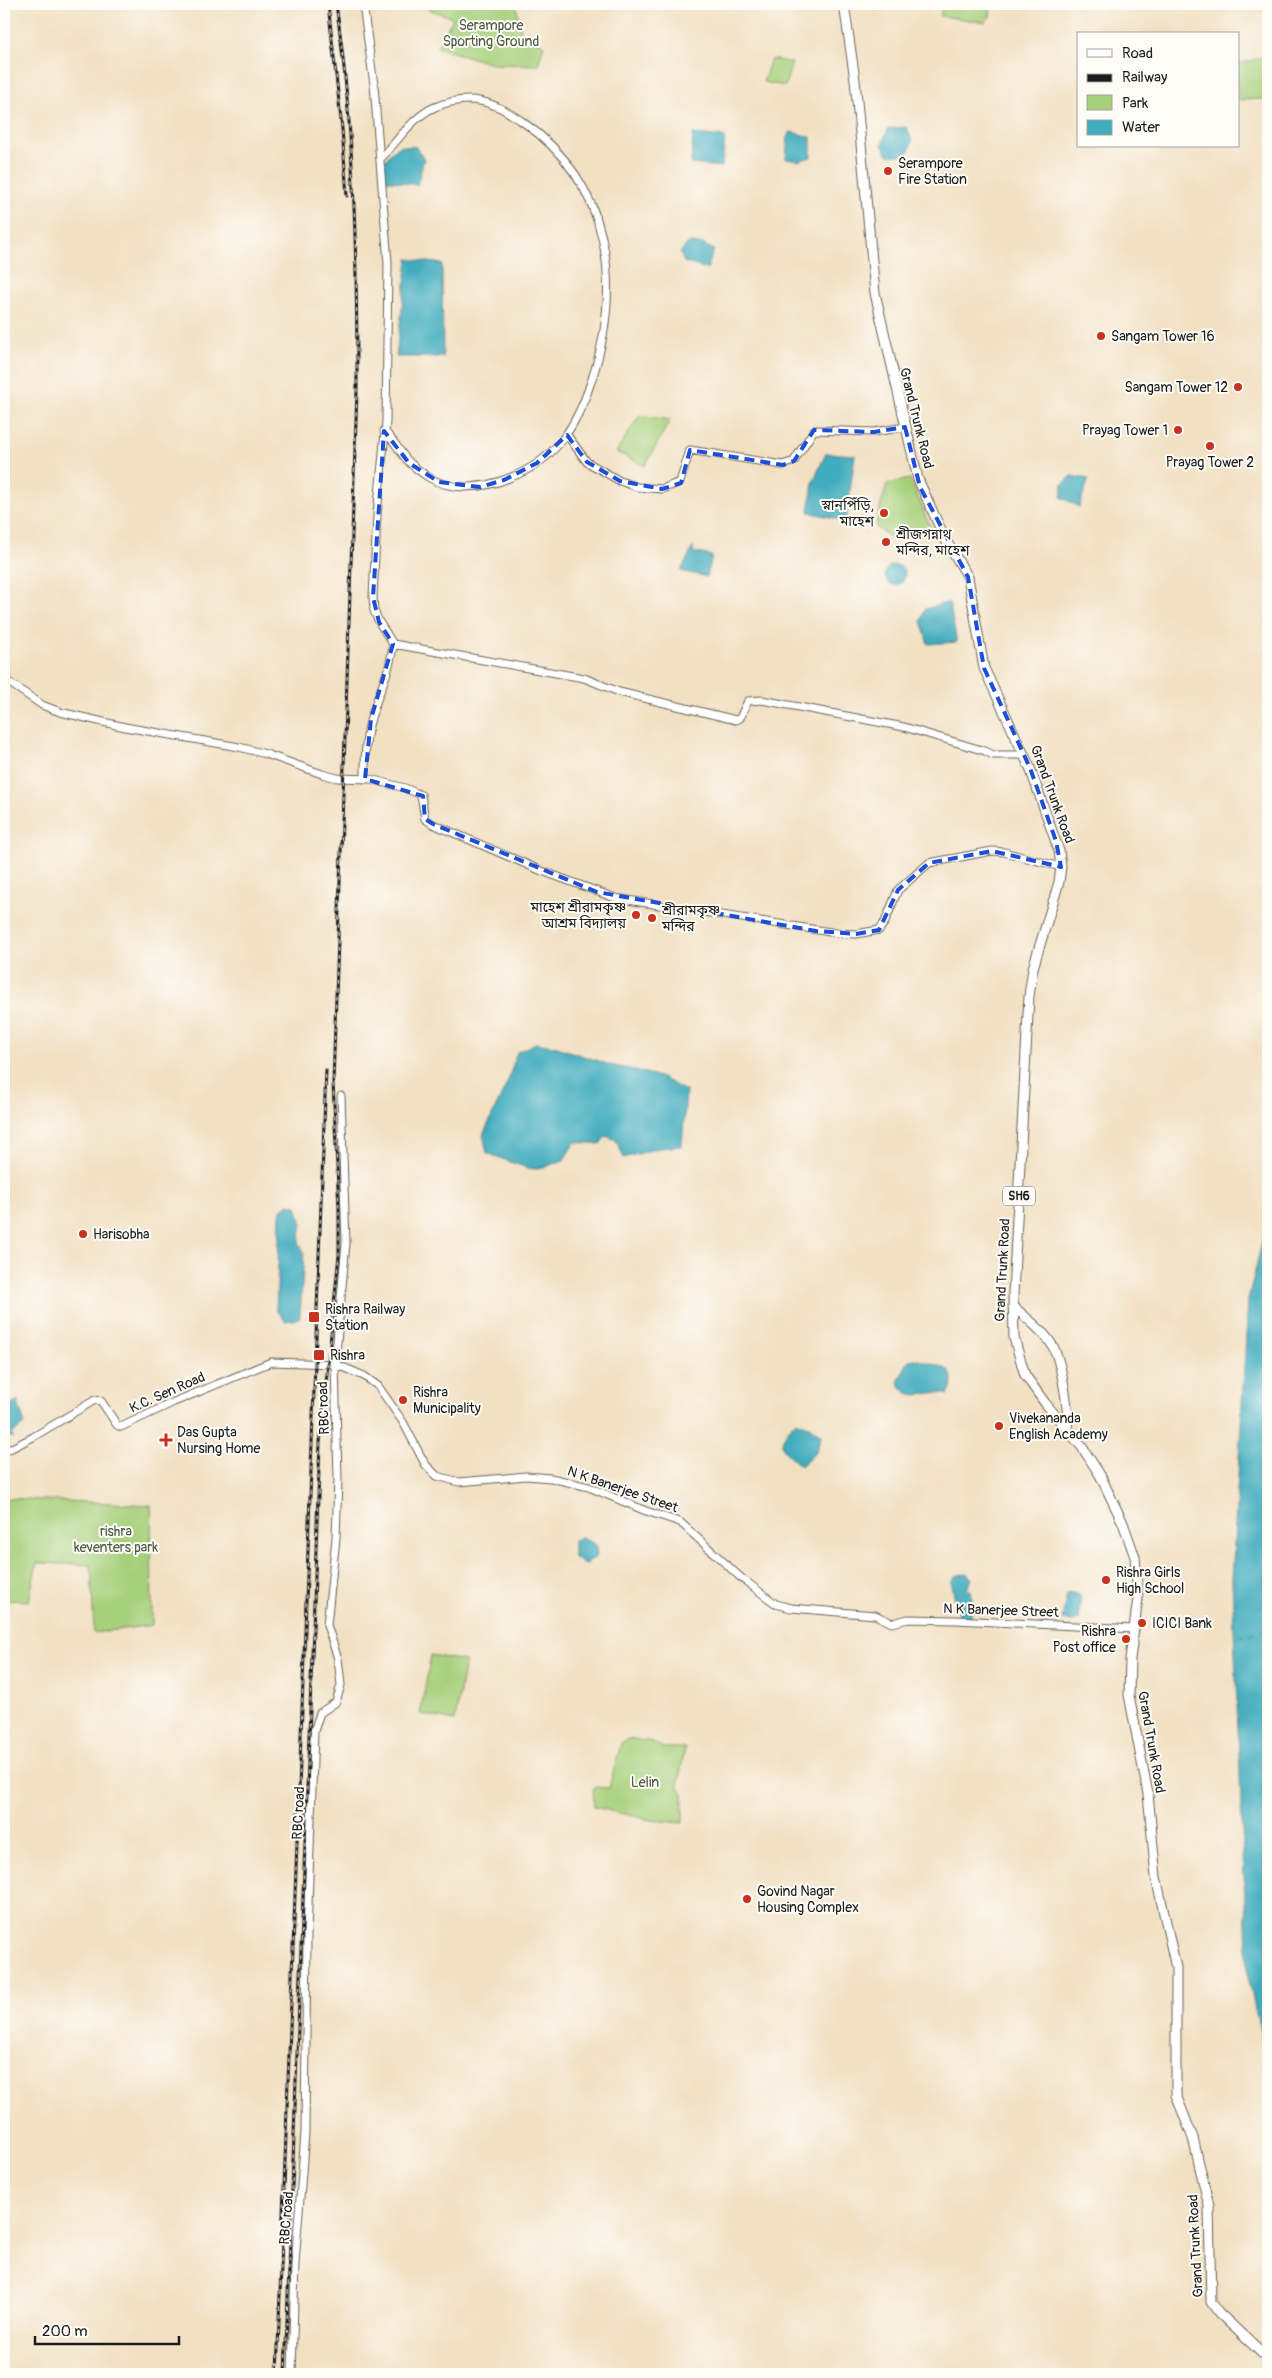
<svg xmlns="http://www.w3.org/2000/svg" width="1272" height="2378" font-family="Pangolin,'Noto Sans Bengali',sans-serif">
<rect width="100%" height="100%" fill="#fdfcf7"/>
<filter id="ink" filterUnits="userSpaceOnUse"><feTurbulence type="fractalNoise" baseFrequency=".02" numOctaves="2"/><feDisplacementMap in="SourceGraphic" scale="10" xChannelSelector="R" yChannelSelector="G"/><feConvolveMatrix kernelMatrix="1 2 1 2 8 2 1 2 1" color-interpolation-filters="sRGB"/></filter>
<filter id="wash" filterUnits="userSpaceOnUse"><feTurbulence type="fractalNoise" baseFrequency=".0096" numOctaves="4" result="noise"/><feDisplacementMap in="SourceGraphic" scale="20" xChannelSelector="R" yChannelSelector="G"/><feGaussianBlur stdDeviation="1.12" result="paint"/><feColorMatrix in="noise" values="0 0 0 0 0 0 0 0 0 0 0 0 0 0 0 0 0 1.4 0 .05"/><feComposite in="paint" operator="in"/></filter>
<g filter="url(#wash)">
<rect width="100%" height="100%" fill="#f2e0c3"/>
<path fill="#a7d07b" stroke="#62764c" d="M414,4H516L522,37L534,39L544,45L538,65L492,64L437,47L453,18Z
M943,4H991L990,17L985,22L940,16Z
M1268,56V99L1238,100V64Z
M771,59L792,63L785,86L763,82Z
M640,415L670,420L645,466L616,452Z
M910,479L932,531H901L895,541L877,528V519L887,484Z
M4,1498L151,1505L152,1625L94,1633L91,1565L37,1563L29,1601L4,1600Z
M431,1655L465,1661L455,1721L420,1714Z
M627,1739L648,1741L664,1748H685L678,1786L683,1793V1823L651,1820L594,1807L593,1787L609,1788L621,1743Z"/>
<path fill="#40acbe" stroke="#2e646d" d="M907,127L912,141L908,154L889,156L882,145L888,129Z
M791,132L811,137V157L798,161L786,159L788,134Z
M693,134L725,137L722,167L691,164Z
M400,146L416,147L424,159L417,185L386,180C377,169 389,151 400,146Z
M688,243L702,244L714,250L707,269L684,262L680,253Z
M408,259L442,264L443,357H396Z
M826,453L855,455L846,521L809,512L813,482Z
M1072,476L1089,479L1079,507L1061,497L1063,484Z
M693,547V552L712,556L707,577L681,571Z
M885 575a10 10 0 1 1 20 0a10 10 0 1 1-20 0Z
M949,602L957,642L928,644L921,621L925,609Z
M536,1043L557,1047L610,1065L643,1072L662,1078L686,1091L682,1146L658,1148L624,1158L616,1140L606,1136L600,1144L575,1142L563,1161C554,1162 545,1169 536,1169C525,1169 498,1157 487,1153L483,1135L508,1081L517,1052Z
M289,1204L297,1206L302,1224L299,1243L304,1252L300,1317L294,1320L285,1321L276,1310L280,1216L281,1210Z
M1268,1217V2067L1248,1977L1232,1579L1248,1300Z
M915,1359C932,1365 964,1364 948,1395C931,1386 910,1407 898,1382L909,1360Z
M17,1400L25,1424L12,1434L13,1438L7,1436L4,1438V1407L14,1404Z
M796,1421L809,1426L821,1435L817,1451L801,1466C777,1446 776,1444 796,1421Z
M580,1537L596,1545L597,1556L585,1565L574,1558V1540Z
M967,1573L972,1579L967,1589L970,1590L972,1595L971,1619H960L951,1582L955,1576Z
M1067,1592L1077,1594L1081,1597L1078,1620L1073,1622L1062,1620Z"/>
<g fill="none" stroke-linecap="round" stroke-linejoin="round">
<path stroke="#2c5d65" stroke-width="1" stroke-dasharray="6 5" stroke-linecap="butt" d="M1239,1637L1268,1629"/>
</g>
</g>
<g filter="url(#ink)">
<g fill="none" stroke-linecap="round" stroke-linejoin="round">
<defs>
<path id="minor" d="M363,4L374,85L388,263L386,422L377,515L373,597L374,611L379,622L393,644C391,670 378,693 371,718C365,738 365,758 365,779
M381,158C398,141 412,117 435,107C470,93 494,101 523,122C612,184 623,286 591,382C576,427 555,461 509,478C485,488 452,492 428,477C422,473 413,466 408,461C399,451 394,440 384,431
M567,435L587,462L620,481L637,487L662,489L680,482L690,450L783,465L794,461L814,430L874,432L905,427
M393,644L584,678L619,692L736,720L740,718L748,701L762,700L904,727L985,751L993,755H1025
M4,679L42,705L60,712L125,727L239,747L266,754L322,774L337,778L370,779L405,788L421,795L425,819L433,824L542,871L615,898L837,933L856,934L879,930L885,922L898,890L929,863L992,851L1004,852L1061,867
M4,1452L33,1437L95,1400L101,1401L117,1425L121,1427L174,1402L271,1362L335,1364L364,1376L378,1386L403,1422L425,1464L437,1476L459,1482L526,1476L551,1478L589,1487L646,1511L680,1522L740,1577L776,1604L791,1608L875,1615L892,1623L908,1619L956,1620L1135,1629
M292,2374L295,2264L305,2133L307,1935L314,1731L320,1713L336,1702L341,1685L338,1659L327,1625L336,1538L338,1479L335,1364L346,1243L341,1096"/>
<path id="major" d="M844,4L855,80L875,293L918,479L945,539L968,577L984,668L1030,768L1059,851L1061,867L1059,882L1033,968L1029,996L1013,1294L1014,1338L1025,1375L1045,1403L1082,1447L1100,1475L1123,1523L1135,1557L1138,1598L1130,1659L1129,1695L1148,1794L1156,1877L1176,1968V2095L1193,2138L1209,2206L1211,2302L1219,2313L1268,2359
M1013,1306C1026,1318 1043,1330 1052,1345C1061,1359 1070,1413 1067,1429"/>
</defs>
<use href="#minor" stroke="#676156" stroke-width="9"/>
<use href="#major" stroke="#676156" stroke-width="11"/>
<use href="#minor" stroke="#fff" stroke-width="7"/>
<use href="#major" stroke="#fff" stroke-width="9"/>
<defs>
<path id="rail" d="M328,4L342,129L347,196
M277,2374L326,1070
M285,2374L320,1443L339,1255V1209L333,1083L357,391C357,262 355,133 336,4"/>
</defs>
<use href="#rail" stroke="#1c1c1c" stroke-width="3"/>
<use href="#rail" stroke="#fdfcf7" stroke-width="1" stroke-dasharray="4" stroke-linecap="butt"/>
</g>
</g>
<path fill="none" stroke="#1d4ed8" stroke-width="4" stroke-dasharray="10 6" stroke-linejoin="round" d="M905,427L920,487L968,577L984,668L1030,768L1056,841L1061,867L992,851L929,863L898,890L879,930L856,934L816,931L597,892L433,824L425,819L423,796L365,779L371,719L393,644L379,622L373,597L384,431L409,463L439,482L480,487L504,480L537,463L567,435L587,462L620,481L662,489L681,483L690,450L783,465L794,461L814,430L874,432Z"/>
<g fill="#c8321e" stroke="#fdfcf7" stroke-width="2">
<circle cx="888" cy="171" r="5"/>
<circle cx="1101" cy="336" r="5"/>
<circle cx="1238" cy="387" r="5"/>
<circle cx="1178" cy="430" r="5"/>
<circle cx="1210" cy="446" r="5"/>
<circle cx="884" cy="513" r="5"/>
<circle cx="886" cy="542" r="5"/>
<circle cx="636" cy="915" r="5"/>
<circle cx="652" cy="918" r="5"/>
<circle cx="83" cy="1234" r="5"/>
<rect x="308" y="1311" width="12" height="12" rx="2.5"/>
<rect x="313" y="1349" width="12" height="12" rx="2.5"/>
<circle cx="403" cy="1400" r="5"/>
<circle cx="999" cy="1426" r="5"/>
<path d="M163.5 1432.5h5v5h5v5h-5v5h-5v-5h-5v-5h5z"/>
<circle cx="1106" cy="1580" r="5"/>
<circle cx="1142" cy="1623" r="5"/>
<circle cx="1126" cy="1639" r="5"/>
<circle cx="747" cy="1899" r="5"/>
</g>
<g text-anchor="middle" stroke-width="4" stroke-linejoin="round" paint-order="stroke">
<rect fill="#fdfcf7" stroke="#605f5e" stroke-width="1" x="1003" y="1186.5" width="32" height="19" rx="4"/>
<g font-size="12" font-weight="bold" fill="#1c1c1c">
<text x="1019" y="1200">SH6</text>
</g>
<g font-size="14" fill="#4d5b3d" stroke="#fdfcf7">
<text x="491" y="30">Serampore<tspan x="491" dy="16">Sporting Ground</tspan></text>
<text x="116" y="1536">rishra<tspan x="116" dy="16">keventers park</tspan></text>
<text x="645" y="1787">Lelin</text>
</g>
<g font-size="14" fill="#1c1c1c" stroke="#fdfcf7" text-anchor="start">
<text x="898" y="168">Serampore<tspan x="898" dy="16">Fire Station</tspan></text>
<text x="1111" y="341">Sangam Tower 16</text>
<text x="1228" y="392" text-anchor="end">Sangam Tower 12</text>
<text x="1168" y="435" text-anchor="end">Prayag Tower 1</text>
<text x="1210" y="467" text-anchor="middle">Prayag Tower 2</text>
<text x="874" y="510" text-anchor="end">স্নানপিঁড়ি,<tspan x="874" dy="16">মাহেশ</tspan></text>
<text x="896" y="539">শ্রীজগন্নাথ<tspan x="896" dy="16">মন্দির, মাহেশ</tspan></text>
<text x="626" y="912" text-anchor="end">মাহেশ শ্রীরামকৃষ্ণ<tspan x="626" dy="16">আশ্রম বিদ্যালয়</tspan></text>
<text x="662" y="915">শ্রীরামকৃষ্ণ<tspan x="662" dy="16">মন্দির</tspan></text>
<text x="93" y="1239">Harisobha</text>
<text x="325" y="1314">Rishra Railway<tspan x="325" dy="16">Station</tspan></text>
<text x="330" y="1360">Rishra</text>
<text x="413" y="1397">Rishra<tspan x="413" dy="16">Municipality</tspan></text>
<text x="1009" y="1423">Vivekananda<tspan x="1009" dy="16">English Academy</tspan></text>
<text x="177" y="1437">Das Gupta<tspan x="177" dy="16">Nursing Home</tspan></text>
<text x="1116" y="1577">Rishra Girls<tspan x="1116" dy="16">High School</tspan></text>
<text x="1152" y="1628">ICICI Bank</text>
<text x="1116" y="1636" text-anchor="end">Rishra<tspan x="1116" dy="16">Post office</tspan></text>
<text x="757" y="1896">Govind Nagar<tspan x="757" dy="16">Housing Complex</tspan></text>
</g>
<g font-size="14" fill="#1c1c1c" stroke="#fdfcf7">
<text transform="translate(917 418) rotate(76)" y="5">Grand Trunk Road</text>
<text transform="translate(1053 794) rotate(70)" y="5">Grand Trunk Road</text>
<text transform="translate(1002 1270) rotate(-87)" y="5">Grand Trunk Road</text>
<text transform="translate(167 1392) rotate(-24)" y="5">K.C. Sen Road</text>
<text transform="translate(323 1408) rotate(-92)" y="5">RBC road</text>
<text transform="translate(623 1489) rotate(19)" y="5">N K Banerjee Street</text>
<text transform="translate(1001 1610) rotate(2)" y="5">N K Banerjee Street</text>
<text transform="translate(1152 1742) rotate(80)" y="5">Grand Trunk Road</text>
<text transform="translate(298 1813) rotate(-87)" y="5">RBC road</text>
<text transform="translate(286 2218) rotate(-85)" y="5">RBC road</text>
<text transform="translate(1195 2246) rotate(-93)" y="5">Grand Trunk Road</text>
</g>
</g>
<rect width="1272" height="2378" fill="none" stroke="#fdfcf7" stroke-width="20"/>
<rect x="1077" y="32" width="162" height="115" fill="#fdfcf7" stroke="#a3a29f"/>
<rect x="1087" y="49" width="25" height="8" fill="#ffffff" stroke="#a3a29f"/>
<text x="1122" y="58" font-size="15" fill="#1c1c1c">Road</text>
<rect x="1087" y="74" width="25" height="8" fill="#1c1c1c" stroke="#a3a29f"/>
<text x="1122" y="82" font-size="15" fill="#1c1c1c">Railway</text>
<rect x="1087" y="95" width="25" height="15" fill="#a7d07b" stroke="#a3a29f"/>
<text x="1122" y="108" font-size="15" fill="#1c1c1c">Park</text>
<rect x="1087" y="120" width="25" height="15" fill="#40acbe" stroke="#a3a29f"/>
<text x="1122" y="132" font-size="15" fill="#1c1c1c">Water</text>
<path d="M35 2336v8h144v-8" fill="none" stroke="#1c1c1c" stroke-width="2.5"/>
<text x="42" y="2336" font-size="15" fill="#1c1c1c" stroke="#fdfcf7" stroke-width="4" paint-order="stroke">200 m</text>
</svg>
